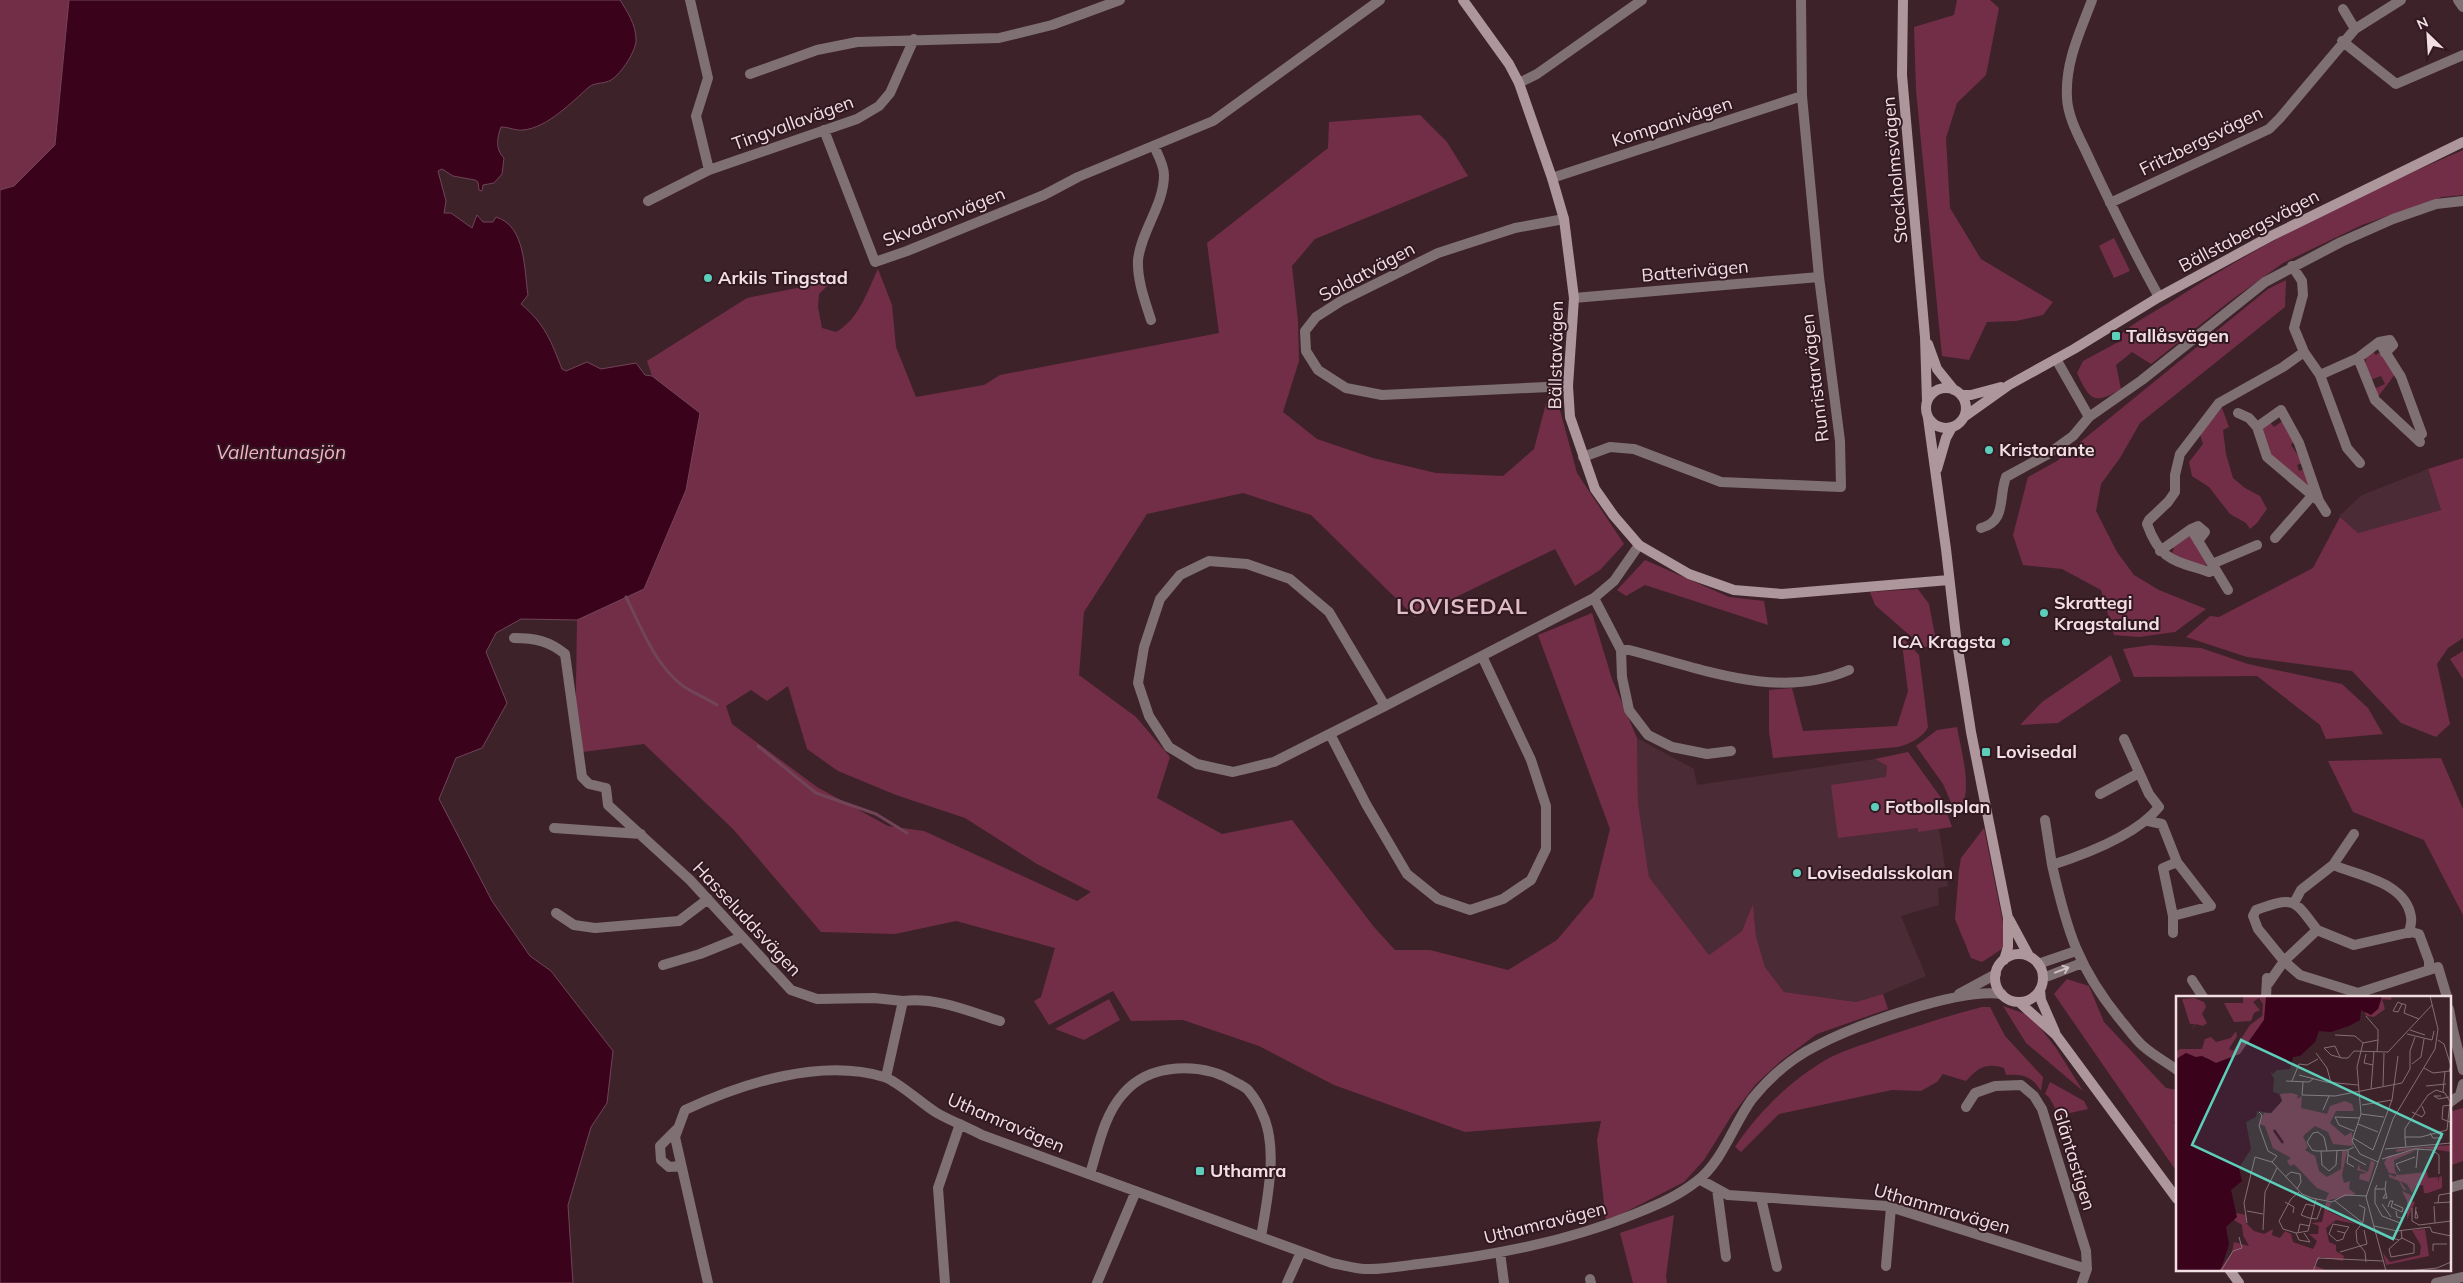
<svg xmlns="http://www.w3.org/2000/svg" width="2463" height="1283" font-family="Mulish,sans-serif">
<rect width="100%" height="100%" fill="#3d222a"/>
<path fill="#4b2b36" d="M2428,469L2441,510L2358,533L2340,517V515L2362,495Z
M1637,738L1694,769L1697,785L1875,759L1887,766L1886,777L1911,773L1918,831L1939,829L1948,886L1938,888L1939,905L1901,916L1926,976L1883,994L1856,1002L1784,992L1765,967L1756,936L1753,905L1742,931L1709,955L1649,877L1638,803Z"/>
<path fill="#732e47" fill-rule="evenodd" d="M0,0H69L55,145L14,186L0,190Z
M1957,0H1990L1999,8L1986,75L1957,103L1946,138L1950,208L1981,259L2053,302L2043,315L2016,321L1987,322L1969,360L1942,356L1916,90L1914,27L1954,15Z
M1420,115L1447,142L1468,176L1315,239L1292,266L1298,321L1299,361L1283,412L1317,439L1373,458L1436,473L1503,476L1534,449L1548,396L1557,399L1577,473L1624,544L1600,570L1575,586L1555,549L1415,617L1311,515L1243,493L1147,514L1084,612L1079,675L1136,717L1170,757L1157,798L1222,834L1292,820L1374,927L1395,950H1430L1508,970L1557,940L1593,897L1610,829L1538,635L1592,613L1612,679L1637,738L1638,803L1649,877L1709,955L1742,931L1753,904L1756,936L1765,967L1784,992L1856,1002L1883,994L1888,1009L1817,1034L1782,1060L1756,1084L1732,1115L1704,1160L1684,1182L1606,1222L1597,1140L1601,1121L1465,1132L1334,1085L1259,1046L1183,1020L1131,1021L1113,991L1049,1025L1034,1001L1041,997L1055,948L956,921L895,934L821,932L733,829L644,744L575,753L577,620L644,589L697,412L652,376L647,361L747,298L832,281L819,294L818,307L822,328L836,332C859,319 867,292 878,269L892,305L896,347L916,397L984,385L1000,375L1219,333L1207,243L1328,148L1329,122ZM788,686L807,749L838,771L896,795L965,818L1037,864L1091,892L1077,901L924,831L888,826L817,787L732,724L726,706L751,690L767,701Z
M2463,150V195L2442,197L2362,225L2283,263L2230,301L2151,364L2132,352L2116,365L2121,389C2094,405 2090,401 2077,373L2083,361L2122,340L2120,335C2137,320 2158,310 2177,298C2266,240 2366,192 2463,150Z
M2114,238L2130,271L2114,278L2099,246Z
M2286,280L2285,307L2140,423L2120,458L2101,484L2096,511L2117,552L2134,575L2159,590L2206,609L2175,632L2139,637L2114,635L2101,590L2062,569L2023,565L2013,535L2028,477L2057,461L2268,289Z
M2371,350L2376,355L2381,351L2396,373L2377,398L2374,389L2385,384L2381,376L2370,380C2366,368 2362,360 2371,350Z
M2222,408L2229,427L2223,430L2226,454L2233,478L2245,488L2260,496L2267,509L2257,523L2250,529L2246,523L2230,514L2209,487L2192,476L2189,462L2203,444L2200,434Z
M2284,420L2293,442L2291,445L2303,463L2297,465L2299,471L2305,469L2314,490L2268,454L2260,428L2269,421L2274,427Z
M2463,458V638L2448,648L2437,664L2450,724L2436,737L2401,723L2352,671L2247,657L2186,637L2210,616L2219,617L2313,568L2340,517L2358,533L2441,510L2428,469Z
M2189,533L2207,564L2205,566L2171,556L2174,548L2171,546Z
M1645,560L1729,597L1764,601L1768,625L1645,585L1626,596L1617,590Z
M1918,589L1929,604L1937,646L1923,647L1875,605L1870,592Z
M1901,636L1919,655L1928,727C1923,738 1909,744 1898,747L1773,758L1769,732V690L1792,688L1803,731L1897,726L1908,691Z
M2151,645L2201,648L2248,664L2342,684L2368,708L2383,734L2326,739L2320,725L2257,676L2134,677L2123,649Z
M2463,651V679L2450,659Z
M2111,655L2121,681L2058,723L2020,725L2042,702Z
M1957,727C1962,755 1972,785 1961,812L1956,814L1943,784L1916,746L1937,730Z
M1908,752L1942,799L1952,827L1918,832V828L1838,838L1831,785L1886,777L1887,766L1875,759Z
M2441,758L2463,809V915L2424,840L2353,812L2328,761Z
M1984,828L2006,938L2005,947L1982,962L1971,958L1955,919L1959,870L1961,858Z
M2067,979L2089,986L2104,1022L2166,1088L2177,1090V1116L2174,1123L2177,1127V1172L2054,994Z
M1109,999L1120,1020L1084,1040L1055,1029Z
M2003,1006L2031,1016L2056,1048L2083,1091L2026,1043Z
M1982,1007H1990L2005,1036L2043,1077L2041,1091C2032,1076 2023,1074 2006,1075L2004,1068C1987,1062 1977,1068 1966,1081L1943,1074L1937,1082L1921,1091L1892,1090L1779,1114L1741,1152L1735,1147C1758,1112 1792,1079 1829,1058C1847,1049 1868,1043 1887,1036C1918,1026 1950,1015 1982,1007Z
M2050,1082L2084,1101L2088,1109L2052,1117L2055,1108L2049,1097L2045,1094Z
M2463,1108V1161L2449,1166V1112Z
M1674,1215L1666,1277L1667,1283H1633L1620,1233Z"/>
<path fill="#3a021b" stroke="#714457" d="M69,0H620C627,11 636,25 636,39C637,50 621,74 611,80C605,84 595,82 589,87C572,102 547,128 523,130C516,131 509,127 501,127C497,138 495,149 504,158L502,174L494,183L483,185L482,191L479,190L478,182L475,180L453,176L442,169L438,171L446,201L444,213H451L472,228L477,215L483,222H493L496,217C526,226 524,270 528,295L521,304C545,324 551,341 562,369L566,371L587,362L601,369L636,363L645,375L652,376L700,413L686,490L644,589L577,620L521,619L496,633L486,652L507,703L482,748L456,758L439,799L492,901L530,956L551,971L613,1051L607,1103L591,1127L568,1205L573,1283H0V190L14,186L55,145Z"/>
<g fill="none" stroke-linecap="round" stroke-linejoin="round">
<path stroke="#714457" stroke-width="3" d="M626,597C641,627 655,665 683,686C693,693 706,698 717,705
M758,746L816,793L876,814L907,833"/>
<path stroke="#7e7073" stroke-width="10" d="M690,0L708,78L696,116L709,170
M2092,0C2080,32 2065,62 2067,98C2068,119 2081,140 2089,158C2111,205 2134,252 2159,297
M2458,0L2463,7
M2343,9L2355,29
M2342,41L2396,84L2463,55
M750,74L817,50L857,42L999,38L1052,25L1120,0
M1519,83L1537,74L1642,0
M824,130L875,262L907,251L1044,195L1078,177L1213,121L1380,0
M1552,178L1802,96
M648,201L709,170L857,119L879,106L890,93L914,39
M2110,203L2269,129L2280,118L2355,29L2401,0
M1564,219L1515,228L1438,253L1341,301L1316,317L1305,331L1306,351L1318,370L1346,388L1382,395L1568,386
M2292,266L2302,281L2303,295L2294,328L2304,352L2320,375L2347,448L2360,463
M1574,298L1819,277
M1151,320C1145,301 1137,280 1138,260C1141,231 1164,205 1164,175C1164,165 1158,155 1154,146
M2379,342L2390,340L2393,345L2385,353
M2358,358L2375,400L2420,442
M2056,359L2089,417
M2320,375L2358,358L2379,342L2401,377L2422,434
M2238,413L2249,418L2257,427L2281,410L2299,443L2319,501
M2257,427L2267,457L2319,501L2326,512
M1583,457L1610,447L1634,449L1721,482L1841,487L1840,441L1819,277L1802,96L1801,0
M1981,528C2007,521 1998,498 2006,477L2048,454L2073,436L2089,417L2142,380L2265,282L2341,242L2393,219L2436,204L2463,201
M2191,529L2198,526L2205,532L2198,541
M2275,538L2311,497
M2160,551L2191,529L2228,590
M2212,564L2257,545
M2214,570L2209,572C2174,560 2161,562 2147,524L2149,520L2168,502L2175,492V475L2180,454L2219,403L2283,367L2304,352
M1594,598L1621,650H1629C1700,668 1778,701 1849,670
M514,638C535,638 549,641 565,654L582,777L589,784L606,788L608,805L690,880L791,990L817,999L874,998L903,1001L886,1077
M1621,650L1622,677L1629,710L1648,735L1672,747L1707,754L1731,751
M1385,706L1329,612L1290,579L1247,564L1209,561L1180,575L1160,599L1144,647L1138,683L1149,716L1169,747L1197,764L1233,772L1274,762L1385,706L1594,598L1614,581L1639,545
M1330,734L1366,804L1407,874L1438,899L1470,910L1503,899L1531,880L1546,849V806L1531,760L1482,656
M2100,794L2139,773
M2045,820L2052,865C2086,854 2137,835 2159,807L2149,794L2124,739
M2148,821L2162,824L2177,862L2211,906L2173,916L2163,868L2177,862
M554,828L641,834
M2052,865C2067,931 2078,969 2123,1023C2129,1030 2135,1039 2143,1046C2153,1055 2166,1062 2177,1070
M2333,865L2354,834
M2294,903L2301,890L2333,865C2359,876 2406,882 2411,917C2412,921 2410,928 2409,933
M556,913L574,925L595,928L679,921L708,899
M2173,916V933
M2038,964L2076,951
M663,965L700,954L742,937
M2429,970L2438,967L2447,997
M2043,978L2082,963
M2192,980L2203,997
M2268,984L2284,961L2258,929L2253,916L2256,910C2294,896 2294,899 2317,930L2284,961L2300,975L2358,993L2429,970V961L2419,934L2411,932L2354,945L2317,930
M1959,994L1996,974
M2266,997L2267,978
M903,1001C937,997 968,1011 1000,1021
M2449,1009L2453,1030
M2449,1031L2453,1030L2463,1070
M2449,1103L2460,1095L2463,1084
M1966,1107L1975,1093L1995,1086L2021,1085L2034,1096L2042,1109L2086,1251L2087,1269L2082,1283
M677,1129L660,1146L661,1160L669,1167L681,1166
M1090,1174C1098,1148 1104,1115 1123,1094C1150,1062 1202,1062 1235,1082C1239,1084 1245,1087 1248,1090C1253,1096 1259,1105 1262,1113C1279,1147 1267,1200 1261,1237
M1699,1179L1728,1195L1887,1206L2087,1269
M2449,1188L2463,1184
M1717,1189L1726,1257
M1761,1198L1777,1267
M1500,1252L1504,1283
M1886,1266L1891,1207
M1590,1279L1591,1283
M708,1283L675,1137L685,1110C743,1083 821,1058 884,1077C898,1081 923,1105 937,1113C951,1121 967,1127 982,1135L1332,1263C1343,1265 1355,1269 1365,1269C1383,1270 1401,1266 1419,1264C1493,1256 1567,1242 1637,1213C1659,1204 1678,1196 1697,1181C1723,1161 1733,1125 1752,1099C1769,1078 1792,1058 1816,1046C1856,1025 1958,988 2002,994
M945,1283L938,1188L960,1124
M1097,1283L1136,1191
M1287,1283L1301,1252
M2436,1283L2463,1277"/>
<path stroke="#ad969c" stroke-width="10" d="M1463,0L1509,64L1519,83L1552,178L1564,219L1574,298L1568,386L1570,417L1595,489L1614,516L1639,545L1689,574L1734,590L1782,594L1949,580
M1903,0L1902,75L1925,337L1927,401
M1928,344L1937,369L1954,390
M1926 408a20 20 0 1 1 40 0a20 20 0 1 1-40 0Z
M1961,395H1971L2001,387
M1964,417L2009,385L2074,349L2159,297L2269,237L2463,142
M1928,418L1946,549L1956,636L1971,732L2008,918V947L2004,960
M1937,469L1946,438L1952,427
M2009,919L2029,956
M1995 978a24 24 0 1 1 48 0a24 24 0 1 1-48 0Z
M2040,990L2041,1000L2055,1032
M2019,1002L2056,1035L2177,1199
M2229,1269L2239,1283"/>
</g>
<defs><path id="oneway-shaft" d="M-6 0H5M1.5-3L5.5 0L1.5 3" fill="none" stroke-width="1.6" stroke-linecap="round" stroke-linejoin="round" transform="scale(1.25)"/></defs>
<use stroke="#cebec2" href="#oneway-shaft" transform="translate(2062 970) rotate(-21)"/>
<g fill="#5cceba" stroke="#321921" stroke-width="2">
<circle cx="708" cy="278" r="5"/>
<rect x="2111" y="331" width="10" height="10" rx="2.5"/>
<circle cx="1989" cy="450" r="5"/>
<circle cx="2044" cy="613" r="5"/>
<circle cx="2006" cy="642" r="5"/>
<rect x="1981" y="747" width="10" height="10" rx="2.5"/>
<circle cx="1875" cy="807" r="5"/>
<circle cx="1797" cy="873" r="5"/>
<rect x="1195" y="1166" width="10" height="10" rx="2.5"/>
</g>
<g text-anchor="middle" stroke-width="4" stroke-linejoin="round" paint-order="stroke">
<g font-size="18" fill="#f1dfe4" stroke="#321921">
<text transform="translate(1672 122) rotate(-18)" y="6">Kompanivägen</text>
<text transform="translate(793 123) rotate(-20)" y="6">Tingvallavägen</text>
<text transform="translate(2201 141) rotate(-26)" y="6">Fritzbergsvägen</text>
<text transform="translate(1895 170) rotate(-95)" y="6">Stockholmsvägen</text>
<text transform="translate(944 217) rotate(-22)" y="6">Skvadronvägen</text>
<text transform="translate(2249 231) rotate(-28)" y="6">Bällstabergsvägen</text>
<text transform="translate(1695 271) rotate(-5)" y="6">Batterivägen</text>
<text transform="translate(1367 272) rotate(-28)" y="6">Soldatvägen</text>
<text transform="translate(1556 355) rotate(-89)" y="6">Bällstavägen</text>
<text transform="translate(1815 378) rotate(-97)" y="6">Runristarvägen</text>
<text transform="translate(747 919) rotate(47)" y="6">Hasseluddsvägen</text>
<text transform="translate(1006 1123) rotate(23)" y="6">Uthamravägen</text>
<text transform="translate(2074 1159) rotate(73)" y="6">Gläntastigen</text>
<text transform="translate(1942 1209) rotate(16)" y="6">Uthammravägen</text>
<text transform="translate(1545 1223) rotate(-14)" y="6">Uthamravägen</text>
</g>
<g font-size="18" font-weight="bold" fill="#f1dfe4" stroke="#321921" text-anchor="start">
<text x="718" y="284">Arkils Tingstad</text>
<text x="2126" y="342">Tallåsvägen</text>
<text x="1999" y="456">Kristorante</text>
<text x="2054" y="609">Skrattegi<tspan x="2054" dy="21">Kragstalund</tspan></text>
<text x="1996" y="648" text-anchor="end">ICA Kragsta</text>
<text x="1996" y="758">Lovisedal</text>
<text x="1885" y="813">Fotbollsplan</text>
<text x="1807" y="879">Lovisedalsskolan</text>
<text x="1210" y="1177">Uthamra</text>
</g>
<g font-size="19" font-style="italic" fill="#f5b1c5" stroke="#321921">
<text x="281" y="459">Vallentunasjön</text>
</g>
<g font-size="22" font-weight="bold" letter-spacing="1" fill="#dfbcc5" stroke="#321921">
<text x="1462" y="614">LOVISEDAL</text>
</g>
</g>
<g transform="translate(2176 996)">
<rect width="275" height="275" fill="#3d222a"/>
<path d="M67,0H90L91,7L88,24L64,58L40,67L31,62L0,63V56L4,53H26L29,43L35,41L40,46L55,42L60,35L61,40L53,53L57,55L74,29L86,20L87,8L83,2L77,6L84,14L78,17L75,25L58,26L48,7H67ZM206,0H216L215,4L206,3L209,13L198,21L191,20L188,17L202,13ZM18,2L28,6L30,11L26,18L31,27L27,30L20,28L15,36L19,28H14L6,3ZM115,97L122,99L121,103L126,100L125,112L151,118L154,110L169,105L176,108L178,115H160L154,127L169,140L176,136L177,150L157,148L152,136L139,130L127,140L132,151L129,154L139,160L143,175L151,181L165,173L166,155H171L166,179L168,187L174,185L173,193L180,198L149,205L153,197L141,192L118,168L114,170L111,165L115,162L97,152L89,130L83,128L88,117H95L106,104L104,98ZM275,149V156L249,152L220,156L221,153ZM241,154L218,164L219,175L222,179L251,176L252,182L262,181V187L263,181L266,180V192L252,197H248L247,189L240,190L236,197L231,188L224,185L231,195L227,193L223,185L213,181V178L219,181L221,178L213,177L208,167L212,160ZM195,164L199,167L193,186L183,183L184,178L191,177L181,174L183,168L184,173L192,176ZM226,195L235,199V205L239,206L231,224V205ZM150,206L155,207L152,215L180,228L160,224L150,232L153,246L160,249V255L168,260L167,265L145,261L138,269L151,275H43L56,256L58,246L73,250L67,239L66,229L58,224L60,217L70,219V227L78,235L88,238L97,233L96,239L104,242L109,235L115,238L117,246L137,253L141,245L133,238H142L143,230L135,227L146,226ZM249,233L253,260L210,269L207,257L214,266L244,259L245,250L236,234Z" fill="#732e47"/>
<path d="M90,0H206L202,13L195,19L185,14L184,24L173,30L155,36L143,35L139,46L124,60L117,61L114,73L101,74L97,78L94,75L98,83L97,96L103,98L106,105L95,117L81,115L80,121L70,126L75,153L63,172L66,185L55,194L61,221L50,231L53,248L46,270L43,275H0V63L10,57L20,61L26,60L40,67L64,58L88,24Z" fill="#3a021b"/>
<path fill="none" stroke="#3a021b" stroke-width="2.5" d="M98,134L107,147"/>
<path fill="none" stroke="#856e74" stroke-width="1" d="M226,8L222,16L217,15L222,6L226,8H228L230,9L228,17L243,23M190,20L202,34V44M234,34L249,39M231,38L256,44L258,35M159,39L179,40L187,47L181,71L185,118L176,145L184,158L202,166M262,44L268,48L275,70L273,75M187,47L202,44L201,56M140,57L151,72L155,87M190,58L188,67L197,69M164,61L159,50L148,52L155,59L166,62H172L178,55L212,56L256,9M236,68L245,61L248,43M248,72L257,77L274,75M123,79L150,86L182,89M110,85L133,86L138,82M116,85L123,68L131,69L142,63M127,86L126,99L159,100L226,87L234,73V55L239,41M207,90L208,57M250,90L270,88M195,93L198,55M267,96L269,75M265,100H258L263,103L273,101M186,109L216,104M147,114L153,100M83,116L86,119L83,130L92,155L101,160L96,166M236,116L246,121L249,117L246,110M185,118L208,121M274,126L266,123L267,110L275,109M182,128L202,136M178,135L163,129L159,121L184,122M254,137L257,142H266L265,136M229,141H245L271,134L274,106L269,97L260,94L252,99L230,131L229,133V142L230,151M177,142L197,154L216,104L222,60M209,153L275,147M172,154V159L190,169M145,155L146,169L153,175L160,169L161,154M151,155L148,141L142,136L137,137L131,146L136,154L140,155H151L172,154L178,151M172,159L171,167L178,171M206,163L239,153L256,154L263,159V178M240,172L242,153M224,175L220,168L239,161M109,181L115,176L124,178L125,186L121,193M201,189L199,193H209L210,185M199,193V207L206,220L224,227L226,222L221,221L220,215M209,193L211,202H207L210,197M123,196L115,203L103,225L107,233L120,237L132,235L140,203M159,205L187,227M109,206L118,211L117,217M258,207L275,206M262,207L263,199L275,197M206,208L215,221M183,209L189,212L187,226L180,235L181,246L189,256L190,266M212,211L214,205H217L215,211L226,216L227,212L218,208M236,212V225L243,229L259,227L258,210M71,215L87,218M240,215L242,222H239L240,211M133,222L125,219L130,208L138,210M133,222L141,223L146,209M71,227L68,207L79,161L96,166L126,198L136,202L156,206L169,199L191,200M259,227L275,225M198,230L221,235L254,231L256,236L275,240M87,234L89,196L101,172M161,235L169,237L167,243L161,245L153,238L157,228L173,231L169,237M120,237L123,244L134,246L128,237M122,237L124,228L134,230M213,241L223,244L226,242L225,234M223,244L213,253L215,261L238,257V248L226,242M257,255V248H271M164,256L191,248L188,234M45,275L57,255L66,252L63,241M137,275L142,262L207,265M210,275L190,201L217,123L259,53L262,33L254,0M232,275L261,272L275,266"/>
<path fill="#5cceba" fill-opacity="0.15" stroke="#5cceba" stroke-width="2.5" d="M65,44L266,138L217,243L16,149Z"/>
<rect width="275" height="275" fill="none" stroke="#f1dfe4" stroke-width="2.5"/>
</g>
<g transform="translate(2428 35) rotate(335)" stroke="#321921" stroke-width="4" paint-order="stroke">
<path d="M0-4L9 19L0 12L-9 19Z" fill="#f1dfe4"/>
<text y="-8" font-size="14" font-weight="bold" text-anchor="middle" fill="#f1dfe4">N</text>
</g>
</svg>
